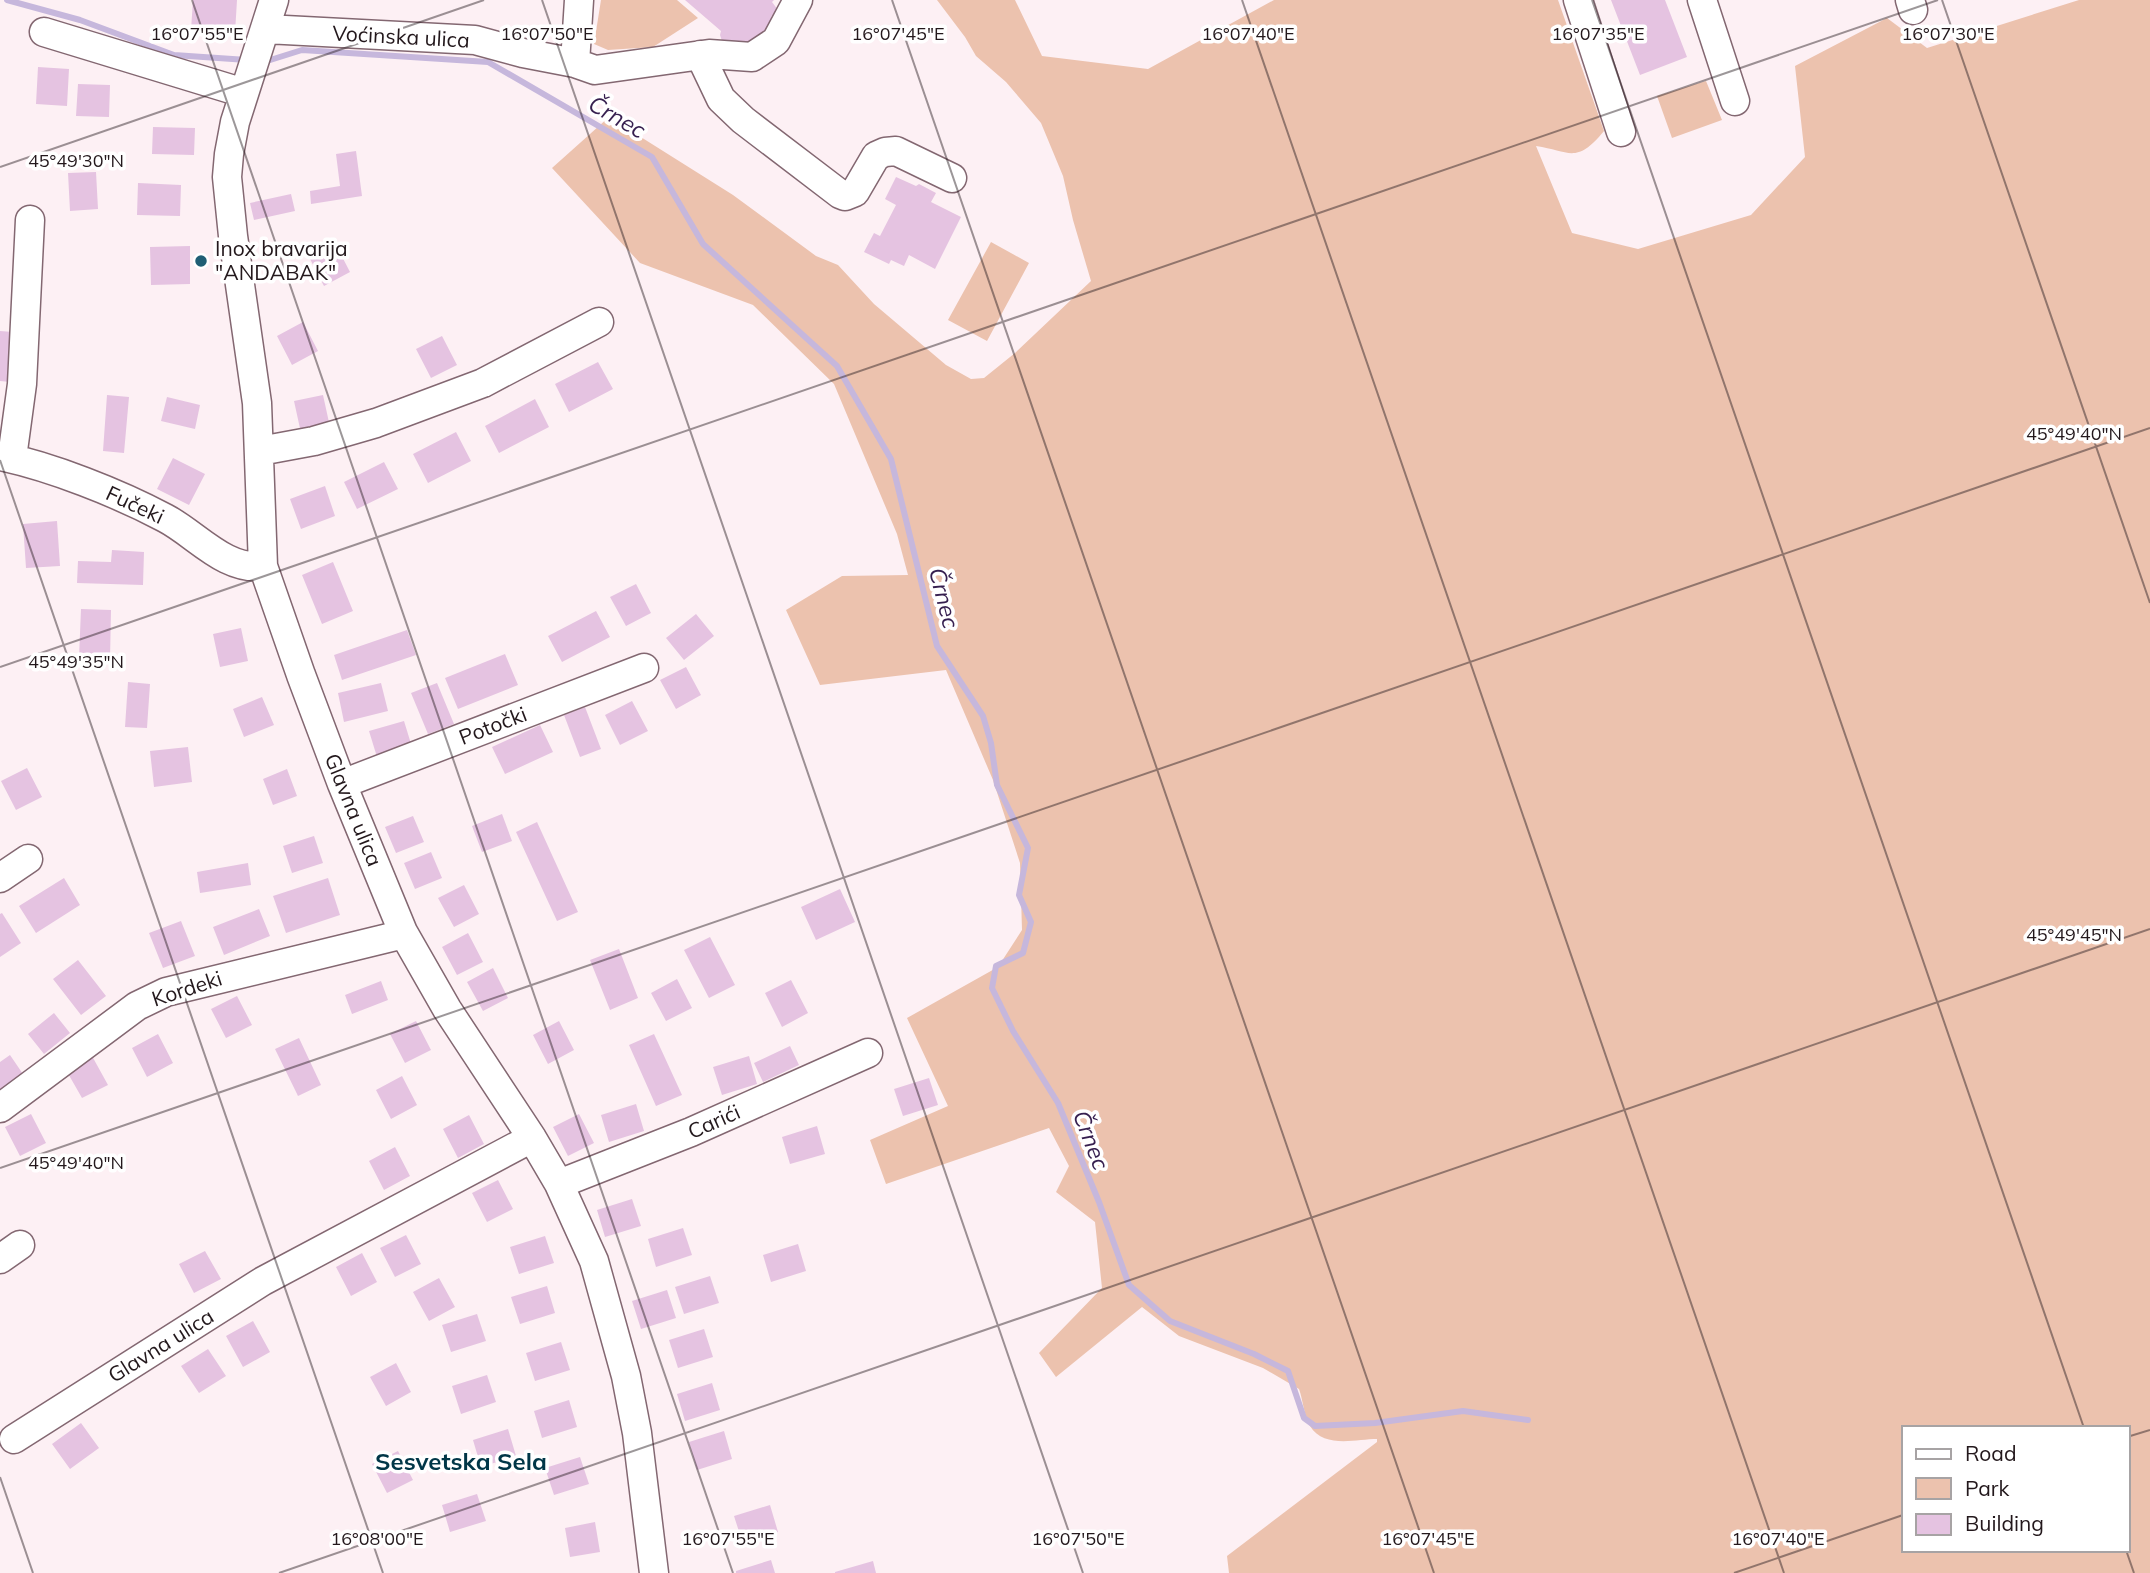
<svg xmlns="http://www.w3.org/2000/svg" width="2150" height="1573" font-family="Mulish,sans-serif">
<rect width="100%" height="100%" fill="#fdf0f4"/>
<path fill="#ecc2ae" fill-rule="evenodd" d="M601,0H677L698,18L653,47L608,50L594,44Z
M937,0H1015L1042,56L1148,69L1274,0H1558L1604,131C1576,165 1570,151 1536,146L1572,233L1638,249L1751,215L1805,157L1795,66L1887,18L1927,48L2079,0H2150V1573H1229L1227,1556L1377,1442V1439C1356,1439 1324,1449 1310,1426C1304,1416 1303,1400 1299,1389L1263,1368L1179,1336L1142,1307L1056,1377L1039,1353L1102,1288L1095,1222L1056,1192L1069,1166L1049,1128L886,1184L870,1140L948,1106L907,1018L998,967L1022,930L1020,863L993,780L946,670L820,685L786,610L842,576L908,575L897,534L834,384L753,305L640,263L552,168L609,117L733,195L816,256L838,265L874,304L946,365L971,379L984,378L1015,353L1091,281L1073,220L1063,176L1041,123L1006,82L976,56L965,37ZM1903,1428H2127V1550H1903Z
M1706,81L1722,120L1672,138L1657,96Z
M991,242L1029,263L987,341L948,320Z"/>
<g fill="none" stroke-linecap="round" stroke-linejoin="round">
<path stroke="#c6b7dc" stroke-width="6" d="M7,0L80,20L174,55L247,60
M261,61H267L302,50L488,62L652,157L703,244L837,366L891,459L937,646L983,716L991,743L997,785L1028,848L1019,895L1031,922L1023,953L996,966L992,988L1013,1031L1058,1103L1099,1202L1129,1285L1170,1321L1254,1354L1288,1371L1304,1418L1315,1426L1375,1423L1463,1411L1528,1420"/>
</g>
<path fill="#e5c3e1" d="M193,0H237L235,33L191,30Z
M685,0H774L772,2L778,10L771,17L772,25L764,36L752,39L747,44L738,41L733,45L722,41L720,35L721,31Z
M1611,0H1665L1687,57L1640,75Z
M38,67L69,69L67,106L36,104Z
M78,84L110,85L109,117L76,116Z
M153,127L195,128L194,155L152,154Z
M356,151L362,196L311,204L310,191L340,186L336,154Z
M96,172L98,209L70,211L68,173Z
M896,177L916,186L919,184L936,193L931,202L961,217L935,269L909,255L904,266L891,260L889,264L864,252L874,233L880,236L896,205L885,199Z
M138,183L181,185L180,216L137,215Z
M291,194L295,211L254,220L250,203Z
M335,243L350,272L324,286L309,257Z
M190,246V284L151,285L150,247Z
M303,322L318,351L292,365L277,336Z
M0,331L13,332L10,382L0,381Z
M442,336L457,365L431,378L416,349Z
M598,362L613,389L569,412L555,384Z
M107,395L129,397L124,453L103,451Z
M323,395L330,427L301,433L294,401Z
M167,397L200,405L195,429L161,421Z
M535,399L549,427L499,453L485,426Z
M456,432L471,461L428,483L413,454Z
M173,458L205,474L189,505L157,489Z
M384,462L398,489L357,509L344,482Z
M325,486L335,516L301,529L290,499Z
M57,521L60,566L26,568L23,524Z
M112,550L144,552L143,585L77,583L78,561L111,562Z
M333,562L353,611L322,624L302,575Z
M636,584L651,613L626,626L610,597Z
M81,609L111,610L110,660L79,658Z
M596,611L610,637L562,662L548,636Z
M696,614L714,636L684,660L666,638Z
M241,628L248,661L220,667L213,634Z
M407,630L416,655L342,680L334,655Z
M505,654L518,685L458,709L445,678Z
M686,667L701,695L676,709L660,680Z
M128,682L150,684L147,728L125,727Z
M381,683L388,711L344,722L338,693Z
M437,683L454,724L428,734L411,693Z
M262,697L274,725L244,737L233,709Z
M632,701L648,731L620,745L605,715Z
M585,707L601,749L580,757L564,715Z
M404,721L412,747L377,757L369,731Z
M540,725L553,752L505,774L492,747Z
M188,747L192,782L154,787L150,751Z
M27,768L42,797L16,810L1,781Z
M287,769L297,796L273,805L263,779Z
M502,814L512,841L482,852L472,826Z
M413,816L424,842L396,853L385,827Z
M537,822L578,912L557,921L516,832Z
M314,836L323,863L292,873L283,846Z
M431,852L442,878L415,889L404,863Z
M248,863L251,885L200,893L197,872Z
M64,878L80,905L36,933L19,906Z
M328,878L340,915L286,933L273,896Z
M464,885L479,914L454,927L438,898Z
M840,889L855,922L816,940L801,907Z
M259,909L270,936L224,955L213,927Z
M2,913L21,943L0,957V914Z
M181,921L195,956L163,968L149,933Z
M468,933L483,962L457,975L442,947Z
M710,937L735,985L709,998L684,950Z
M619,949L638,998L610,1010L590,960Z
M78,960L106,996L81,1015L53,979Z
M493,968L508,998L483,1011L467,982Z
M677,979L692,1008L666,1021L651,993Z
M791,980L808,1013L782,1027L765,993Z
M381,981L388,1000L352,1014L345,995Z
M237,996L252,1025L226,1038L211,1009Z
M54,1013L70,1033L44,1054L28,1034Z
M416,1021L431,1050L405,1063L390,1034Z
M559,1021L574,1050L548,1064L533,1035Z
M158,1034L173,1063L147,1077L132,1048Z
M654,1034L682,1095L656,1106L629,1045Z
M299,1038L321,1085L298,1096L275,1049Z
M790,1046L799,1065L763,1082L754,1063Z
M10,1055L27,1080L0,1099V1062Z
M92,1056L108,1085L82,1098L66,1070Z
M749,1056L757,1084L722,1095L713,1067Z
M402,1076L417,1105L391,1119L376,1090Z
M929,1078L938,1105L903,1116L894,1089Z
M636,1104L644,1131L609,1142L601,1115Z
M31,1114L46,1143L20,1156L5,1127Z
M579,1114L594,1143L568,1156L553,1127Z
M469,1115L484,1144L458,1158L443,1129Z
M817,1126L825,1154L790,1164L782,1137Z
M395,1147L410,1176L384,1190L369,1161Z
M498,1180L513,1209L487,1222L472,1193Z
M632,1199L641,1226L605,1237L597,1210Z
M683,1228L692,1255L656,1267L648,1239Z
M406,1235L421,1264L395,1277L380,1248Z
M545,1236L554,1263L519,1274L510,1247Z
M798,1244L806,1271L771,1282L763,1255Z
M205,1251L221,1279L194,1293L179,1264Z
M362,1253L377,1282L351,1296L336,1267Z
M710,1276L719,1303L684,1314L675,1287Z
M439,1278L455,1307L429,1321L413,1292Z
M547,1286L555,1313L520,1324L511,1297Z
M667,1290L676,1318L641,1329L632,1301Z
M477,1314L486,1341L451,1352L442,1325Z
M253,1321L270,1352L243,1367L226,1336Z
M704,1329L713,1357L678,1368L669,1340Z
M561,1342L570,1370L535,1381L526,1353Z
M208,1349L226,1376L199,1393L181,1366Z
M396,1363L411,1392L386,1406L370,1377Z
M487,1375L496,1402L461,1414L452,1386Z
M712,1383L720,1410L685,1421L677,1394Z
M569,1400L577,1427L542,1438L534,1411Z
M81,1423L99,1448L70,1469L52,1444Z
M508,1429L516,1456L481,1467L473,1440Z
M724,1431L732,1459L697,1470L689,1442Z
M398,1451L413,1480L387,1493L372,1464Z
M580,1457L589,1484L554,1495L545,1468Z
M477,1494L486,1521L450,1532L442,1505Z
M770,1505L778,1532L743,1544L734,1516Z
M595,1522L600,1552L570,1557L565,1528Z
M771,1560L775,1573H736V1571Z
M873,1561L876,1573H835V1572Z"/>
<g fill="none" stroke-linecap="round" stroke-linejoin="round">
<defs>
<path id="minor" d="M274,0L235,122L229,154L227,177L233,236L257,403L263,566L301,675L342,784L403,932L447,1009L532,1138L559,1184L594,1261L626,1376L637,1433L654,1573
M1578,0L1621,132
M1702,0L1735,101
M1910,0L1913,10
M266,29L475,40L523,53L575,63L595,70L709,54L752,57L776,41L798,0
M44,32L244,93
M700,55L721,99L743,120L840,194L845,196L855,192L876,156L885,152L896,151L952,178
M575,63L579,0
M260,451L314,441L376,423L483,383L599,322
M0,456C52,467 118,493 165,518C196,534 225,571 263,566
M12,458L22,384L30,220
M342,784L644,668
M0,878L28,859
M0,1108L137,1006L166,992L392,937L403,932
M559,1184L691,1132L868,1053
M0,1259L20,1245
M14,1439L263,1281L532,1138"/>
</defs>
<use href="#minor" stroke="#836771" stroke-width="31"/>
<use href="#minor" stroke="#fff" stroke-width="28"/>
</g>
<path fill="none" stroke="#23181c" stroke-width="2" stroke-opacity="0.45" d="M192,0L733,1573M542,0L1083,1573M892,0L1434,1573M1242,0L1784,1573M1592,0L2084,1428M1942,0L2150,603M0,167L484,0M0,460L383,1573M0,667L1938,0M0,1168L2150,428M2127,1437L2150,1430M0,1477L33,1573M2126,1550L2134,1573M279,1573L2150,929M1734,1573L1903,1515"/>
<circle fill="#1f5e74" stroke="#fff" stroke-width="2.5" cx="201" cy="261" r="7"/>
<g text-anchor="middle" stroke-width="7" stroke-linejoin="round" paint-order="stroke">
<g font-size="21" fill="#23181c" stroke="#fff">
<text transform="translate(401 37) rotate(3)" y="7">Voćinska ulica</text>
<text transform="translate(135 505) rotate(25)" y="7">Fučeki</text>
<text transform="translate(493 726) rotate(-21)" y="7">Potočki</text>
<text transform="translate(353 810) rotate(68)" y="7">Glavna ulica</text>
<text transform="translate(187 989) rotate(-18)" y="7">Kordeki</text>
<text transform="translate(714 1122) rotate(-24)" y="7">Carići</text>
<text transform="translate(161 1346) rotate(-32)" y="7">Glavna ulica</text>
</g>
<g font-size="21" fill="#23181c" stroke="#fff" text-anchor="start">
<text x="215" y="256">Inox bravarija<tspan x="215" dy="24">"ANDABAK"</tspan></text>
</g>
<g font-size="23" font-style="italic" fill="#361f4f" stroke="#fff">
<text transform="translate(617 117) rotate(30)" y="8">Črnec</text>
<text transform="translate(944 598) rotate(76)" y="8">Črnec</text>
<text transform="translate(1091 1140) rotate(69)" y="8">Črnec</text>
</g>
<g font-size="24" font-weight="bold" fill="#003647" stroke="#fff">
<text x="461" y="1470">Sesvetska Sela</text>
</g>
</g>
<g font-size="18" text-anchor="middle" fill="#23181c" stroke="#fff" stroke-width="7" stroke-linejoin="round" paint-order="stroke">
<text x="197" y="40">16°07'55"E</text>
<text x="547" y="40">16°07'50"E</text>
<text x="898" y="40">16°07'45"E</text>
<text x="1248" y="40">16°07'40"E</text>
<text x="1598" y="40">16°07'35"E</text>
<text x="1948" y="40">16°07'30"E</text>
<text x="76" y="167">45°49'30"N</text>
<text x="2074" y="440">45°49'40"N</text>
<text x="76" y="668">45°49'35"N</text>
<text x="2074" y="941">45°49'45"N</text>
<text x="76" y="1169">45°49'40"N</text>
<text x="377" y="1545">16°08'00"E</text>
<text x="728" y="1545">16°07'55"E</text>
<text x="1078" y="1545">16°07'50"E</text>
<text x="1428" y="1545">16°07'45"E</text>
<text x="1778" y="1545">16°07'40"E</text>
</g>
<rect x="1902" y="1426" width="228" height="126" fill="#ffffff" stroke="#a7a3a4" stroke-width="2"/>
<rect x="1916" y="1449" width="35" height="10" fill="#ffffff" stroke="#a7a3a4" stroke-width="2"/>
<text x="1965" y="1461" font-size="21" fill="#23181c">Road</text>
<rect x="1916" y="1478" width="35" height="21" fill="#ecc2ae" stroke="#a7a3a4" stroke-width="2"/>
<text x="1965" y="1496" font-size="21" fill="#23181c">Park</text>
<rect x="1916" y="1514" width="35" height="21" fill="#e5c3e1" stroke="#a7a3a4" stroke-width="2"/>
<text x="1965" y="1531" font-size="21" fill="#23181c">Building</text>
</svg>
